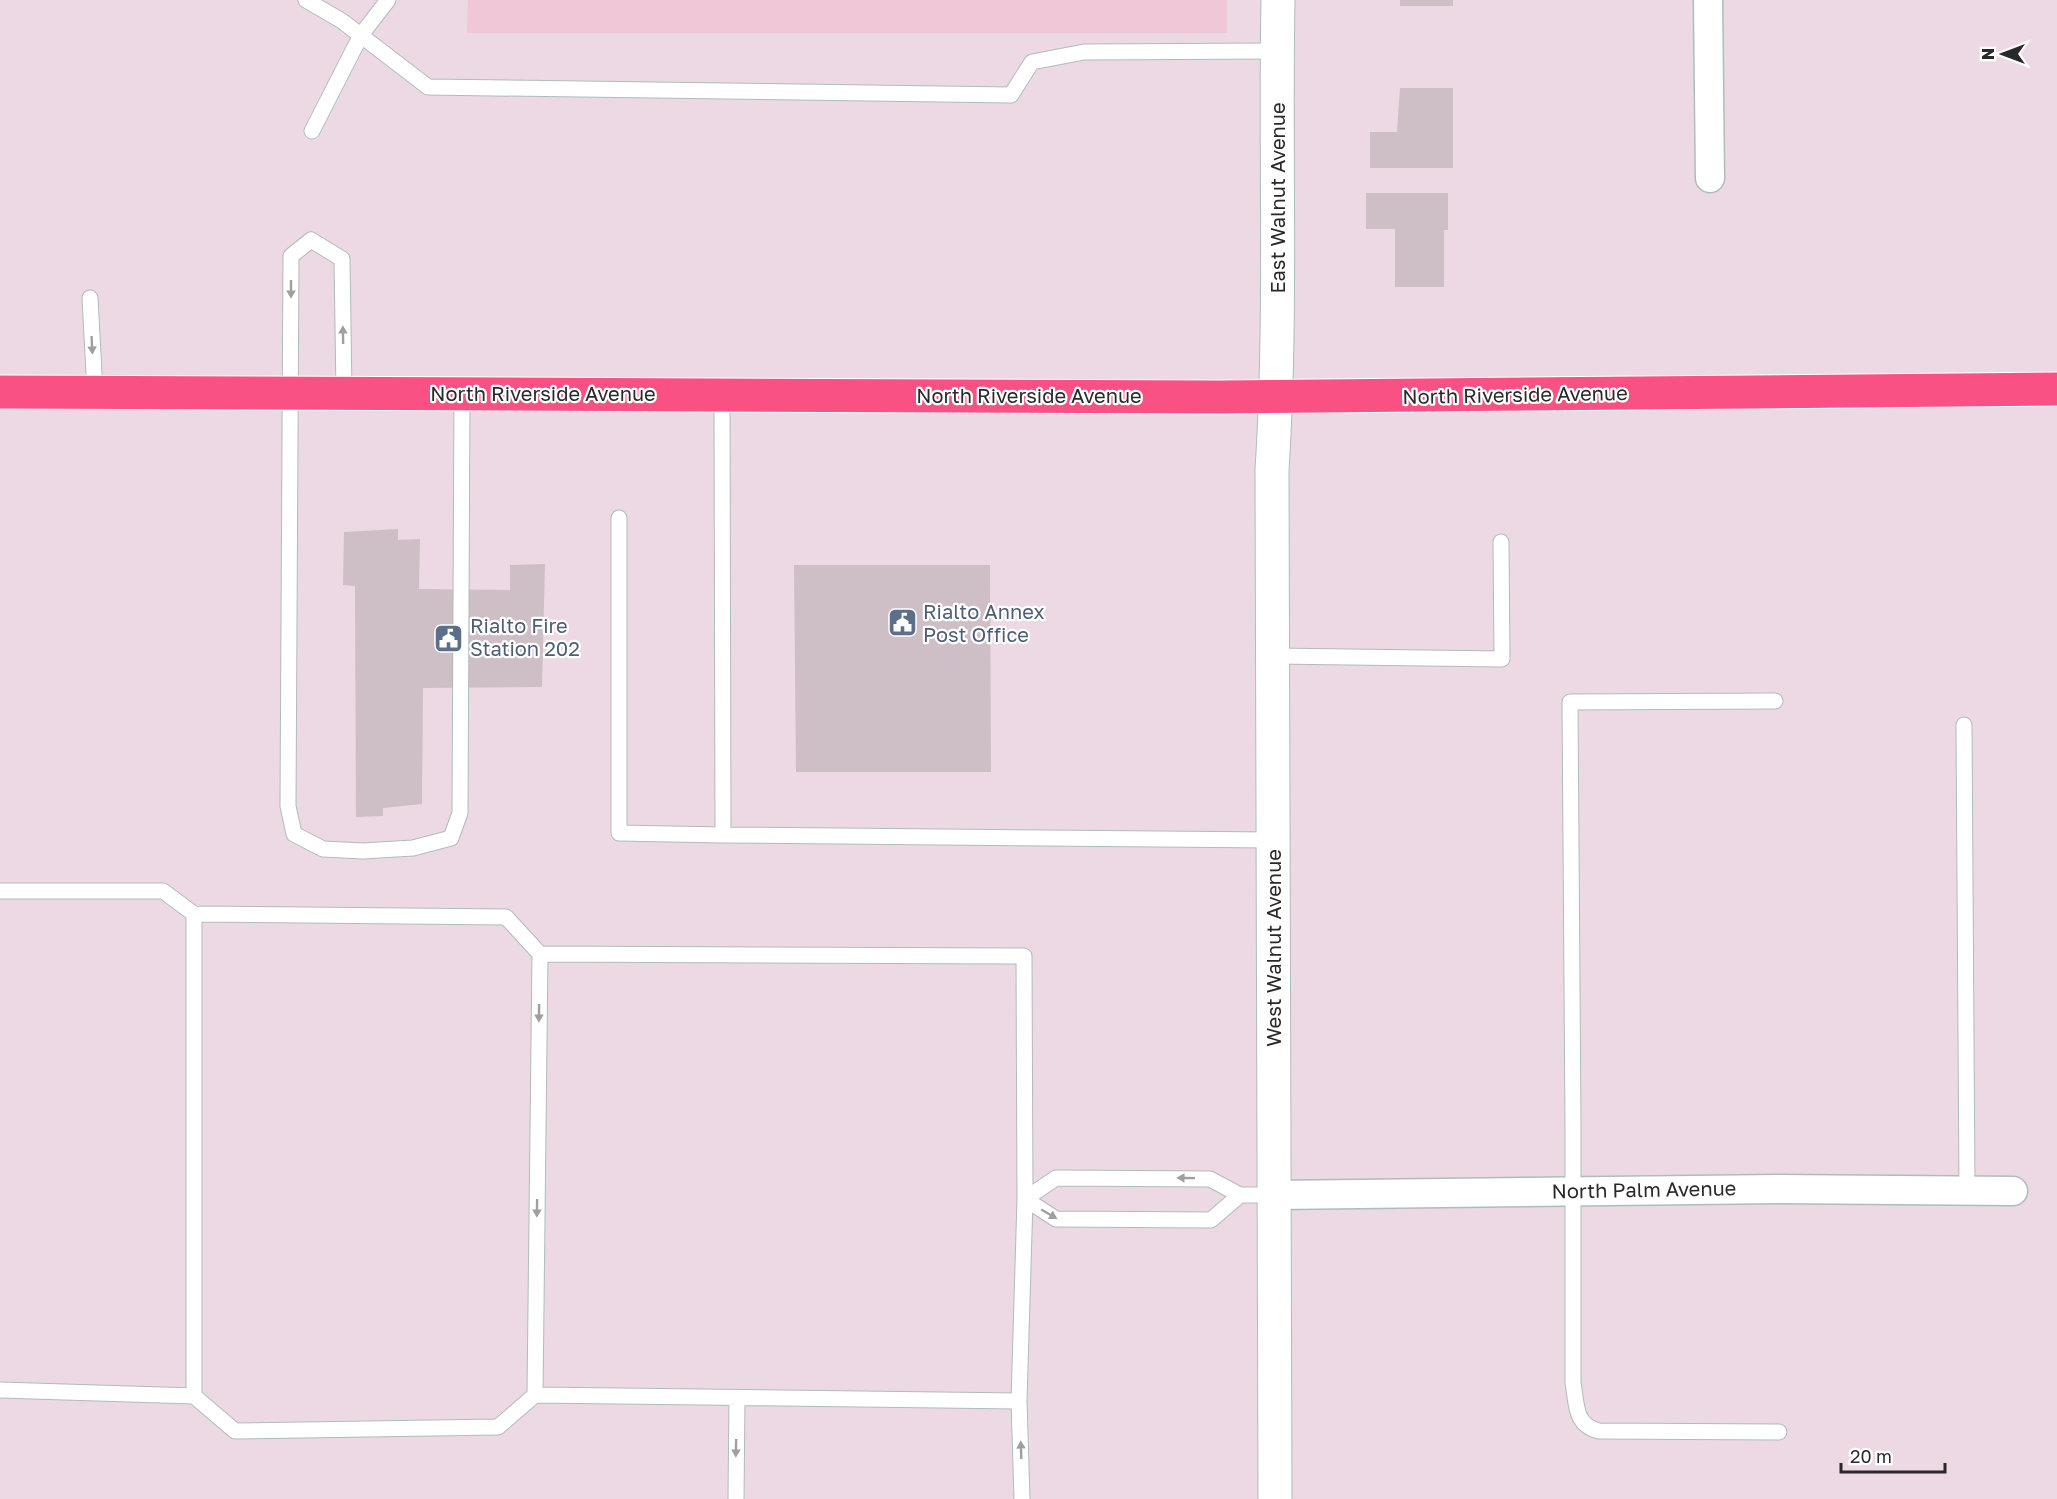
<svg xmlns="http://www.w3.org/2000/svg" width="2057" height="1499" font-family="'Golos Text',sans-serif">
<rect width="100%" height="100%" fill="#ecd9e3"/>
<path fill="#efc7d7" d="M468,0H1227V33H467Z"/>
<path fill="#cebec5" d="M1400,0H1453V6H1400Z
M1400,88H1453V168H1370V132H1397Z
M1366,193H1448V230H1444V287H1395V229H1366Z
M398,529V540L420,539L419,589L510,590V565L545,564L542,687L423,688L422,804L383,808V816L356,817L355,586L343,585L344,532Z
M794,565H990L991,772H796Z"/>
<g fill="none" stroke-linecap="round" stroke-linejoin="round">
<defs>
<path id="lane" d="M306,0L342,21L428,87L1011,95L1032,62L1084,52L1277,51
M312,131L361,35L388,0
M90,298L95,392
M344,393L342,259L311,240L291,256L288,806L294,834L323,849L363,851L413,848L451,838L460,813L462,393
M722,395L723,835L1274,840
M619,518V833L723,835
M1274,656L1502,659L1501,542
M1775,701L1570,702L1573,1125V1383C1577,1404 1574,1425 1599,1431L1779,1432
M1964,725L1967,1191
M0,891H163L194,914V1396
M1240,1195L1211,1220L1056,1219L1025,1199L1056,1178L1210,1179L1240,1195H1275
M0,1390L194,1396L235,1431L498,1427L535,1395L1019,1401L1025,1199L1024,956L540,954L506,917L194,914
M535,1395L540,954
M1019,1401L1022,1499
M736,1499L737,1398"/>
<path id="street" d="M1708,0L1710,178
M1275,1195L1778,1189L2013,1191"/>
<path id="secondary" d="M1275,1499L1272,470C1282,313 1275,157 1278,0"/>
<path id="primary" d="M0,392L1219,397L2057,389"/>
</defs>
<use href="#lane" stroke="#adbeba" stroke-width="17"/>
<use href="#street" stroke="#adbeba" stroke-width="31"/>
<use href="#secondary" stroke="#adbeba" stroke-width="35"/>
<use href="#primary" stroke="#fff" stroke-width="35"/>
<use href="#lane" stroke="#fff" stroke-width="15"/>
<use href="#street" stroke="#fff" stroke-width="28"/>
<use href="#secondary" stroke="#fff" stroke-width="33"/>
<use href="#primary" stroke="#f95183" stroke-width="33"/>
</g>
<defs><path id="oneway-solid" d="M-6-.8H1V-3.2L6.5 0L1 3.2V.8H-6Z" transform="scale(1.5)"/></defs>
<g fill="#9f9f9f">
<use href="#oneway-solid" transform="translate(291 289) rotate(90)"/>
<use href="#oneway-solid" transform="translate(343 335) rotate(-91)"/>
<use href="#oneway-solid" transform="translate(92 345) rotate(87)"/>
<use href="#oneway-solid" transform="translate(539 1013) rotate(91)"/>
<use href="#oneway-solid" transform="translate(1186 1178) rotate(-179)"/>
<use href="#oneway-solid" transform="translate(537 1208) rotate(91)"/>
<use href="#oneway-solid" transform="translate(1049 1214) rotate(30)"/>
<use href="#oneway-solid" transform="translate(736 1448) rotate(91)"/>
<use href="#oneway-solid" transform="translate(1021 1450) rotate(-92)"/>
</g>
<defs>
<symbol id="civic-square" viewBox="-11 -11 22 22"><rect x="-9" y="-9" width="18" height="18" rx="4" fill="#5c6f8a" stroke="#fff"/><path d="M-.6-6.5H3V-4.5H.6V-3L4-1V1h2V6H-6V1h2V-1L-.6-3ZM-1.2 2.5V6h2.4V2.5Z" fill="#fff"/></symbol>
</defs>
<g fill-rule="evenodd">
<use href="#civic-square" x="886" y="606" width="33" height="33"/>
<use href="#civic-square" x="432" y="622" width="33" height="33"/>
</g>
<g text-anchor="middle" stroke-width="4.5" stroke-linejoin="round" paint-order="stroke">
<g font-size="20" fill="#292929" stroke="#fff">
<text transform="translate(1278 198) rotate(-90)" y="7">East Walnut Avenue</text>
<text x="543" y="401">North Riverside Avenue</text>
<text transform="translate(1515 395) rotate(-1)" y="7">North Riverside Avenue</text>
<text x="1029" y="403">North Riverside Avenue</text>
<text transform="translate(1274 948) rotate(-90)" y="7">West Walnut Avenue</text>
<text transform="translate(1644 1190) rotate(-1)" y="7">North Palm Avenue</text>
</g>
<g font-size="20" fill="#4e5e75" stroke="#fff" text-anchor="start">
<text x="923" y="619">Rialto Annex<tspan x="923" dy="23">Post Office</tspan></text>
<text x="470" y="633">Rialto Fire<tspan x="470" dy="23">Station 202</tspan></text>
</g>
</g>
<g transform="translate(2003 54) rotate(270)" stroke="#ffffff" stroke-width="4.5" paint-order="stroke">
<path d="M0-4.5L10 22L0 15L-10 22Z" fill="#292929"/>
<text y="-9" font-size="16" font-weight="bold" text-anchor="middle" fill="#292929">N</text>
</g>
<path d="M1841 1463v9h104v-9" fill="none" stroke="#292929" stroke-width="3"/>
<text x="1850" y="1463" font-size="18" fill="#292929" stroke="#ffffff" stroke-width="4.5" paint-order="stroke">20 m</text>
</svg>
